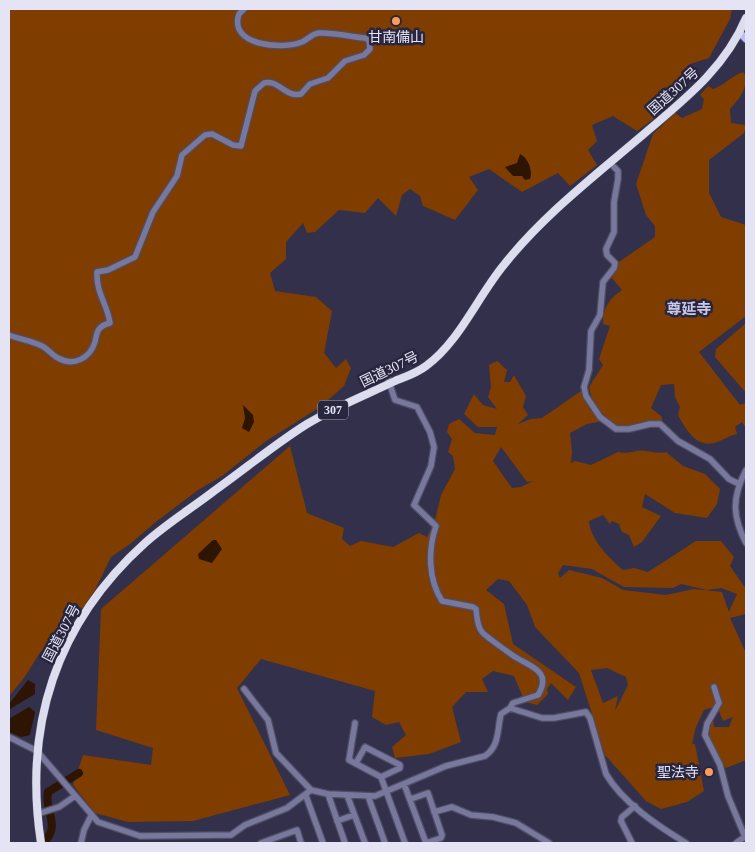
<svg xmlns="http://www.w3.org/2000/svg" width="755" height="852" font-family="'Times New Roman','Noto Sans JP',serif">
<rect width="100%" height="100%" fill="#32304a"/>
<path fill="#803d00" fill-rule="evenodd" d="M9,9H732L730,19L709,58L690,64L685,90L671,89L654,106L659,115L637,131L613,116L592,125L597,141L588,150L597,165L570,186L558,173L522,192L489,169L469,177L478,190L455,220L423,206L420,196L410,189L402,195L396,216L378,198L365,213L339,210L315,232L307,233L303,223L286,242V259L270,273L275,291L316,297L332,311L324,353L336,368L346,359L351,368L344,386L320,407L266,441L222,476L198,490L157,521L130,544L111,557L94,592L82,609L76,603L58,640L54,638L45,651H41L24,678L9,696Z
M743,72L746,76C746,91 740,98 730,109L731,123L746,125L744,133L709,160V193L721,217L746,225V316L699,352L740,405L746,403V428L742,422L735,427L737,434C728,436 722,441 714,443C696,448 685,428 678,415L680,407L675,397L674,384L661,385L651,408L662,417V423L625,431C607,419 593,409 589,387L603,365L599,359L610,326L603,324C603,307 609,299 622,290L611,277L619,262L655,237V226L646,215L636,184L653,134L675,113L682,118L702,109L704,99L700,95L708,86L713,89C725,85 731,76 743,72Z
M746,323V393L715,357L716,349Z
M497,361L507,370L504,382H510L514,375L526,396L523,407L528,415L518,424L531,419L542,418L581,391L603,421L587,424L570,433L572,451L571,463L575,461L591,465L618,452C629,455 636,449 646,451C654,452 657,454 666,452L683,466L705,474L720,489L717,504L707,518L675,513L645,494L642,507L661,516L642,542L634,547L629,535L622,532L619,524L612,521L610,524L603,515L589,521C590,539 609,558 623,570L634,568L648,572L696,541H721L734,557L730,566L746,589V614L730,618L746,653V760L726,768C716,753 697,736 713,719L714,727H729L733,717L723,721L717,706L704,710L696,727L692,744H695L704,791L687,802L661,809L646,801L605,755L579,673L535,627L527,605L509,581L498,579L486,590L504,604L513,644L576,687L568,700L551,683L547,689L548,694L537,705L525,702L514,676L493,671L482,679L488,692H466L452,707L461,742L429,754L395,758L392,747L406,735L399,722L386,725L372,717L375,691L261,659L237,688L290,795L193,821L128,822L95,813L73,785L83,755L151,765L153,748L96,730L101,609L290,446L307,513L344,528L342,539L350,546L361,541L393,547L419,533L427,537L435,520L441,495L455,469L453,456L448,452L452,439L447,432L449,424L459,419L475,433L495,435L497,427H478L464,414L474,394L483,405L497,409L488,397L491,387L489,365ZM501,447L527,482L533,481L521,487L512,488L493,461ZM563,565L592,569L624,587L673,588L681,584L707,590L721,588L737,594L729,612L722,592L694,589L666,595L623,590L602,578L569,570L560,578L558,573ZM607,668L626,677L628,685L615,711L618,696L603,703L591,670Z"/>
<path fill="#2d1403" d="M520,154C528,158 533,170 530,179L525,180L522,176H513L505,167L517,163Z
M243,405L253,415L254,422L249,432L242,428L245,418Z
M213,540H216L222,549L212,563L199,559L198,554Z
M28,680L35,684V694L10,709L9,704Z
M29,707L35,712L30,735L21,737L9,732V719Z"/>
<g fill="none" stroke-linecap="round" stroke-linejoin="round">
<path stroke="#2d1403" stroke-width="8" d="M46,840C60,824 44,810 48,792L79,773"/>
<defs>
<path id="minor" d="M614,167L618,171V179L614,202V232L606,249L607,255L615,263L614,268L603,282L600,315L591,331L589,370L584,387L586,396L600,417L616,429H629L650,424H660L678,441L710,459L729,479L739,484
M9,335C19,339 32,341 42,346C48,349 52,355 58,358C74,367 90,358 95,342C97,331 98,326 110,323C107,303 96,293 97,272L108,270L135,257L153,212L177,176L182,155L205,135L212,134L233,145L241,146L255,91L264,83C278,79 286,98 301,94L310,84L328,78L345,61L364,55L370,49L369,40L365,38C350,37 334,32 319,33C311,34 309,39 302,42C283,50 228,46 239,14L244,9
M746,470C732,497 732,516 746,543
M714,687L719,703L707,724L705,735L720,765L728,796L745,837
M244,689L268,720L276,753L311,790
M510,708L542,718H554L586,712L590,718L606,774C623,803 658,826 686,843
M355,723L349,760L381,777L405,843
M9,737L37,751L98,822L140,836L231,835L245,825L287,808L311,790L328,794L375,796L446,766L485,756C500,746 497,729 501,714L510,708L513,703L538,695C552,672 532,667 517,658C513,656 484,635 482,632C477,626 477,617 476,609L473,607L442,601C428,579 428,550 436,526L414,505L431,466L434,447L430,432L417,407L395,400L388,379
M356,763L365,747L400,765V768L381,777
M404,784L426,843L441,838L442,835L428,793L411,799
M328,794L345,843
M347,795L365,843
M306,796L323,843
M368,796L385,843
M434,812L452,807L471,815L493,817L516,823L549,843
M37,814L59,807L75,796
M337,821L354,815
M81,843L84,830L91,816
M261,843L297,830L301,843
M632,843L621,821L622,817L635,806
M736,843L746,836"/>
<path id="major" d="M740,33L746,39"/>
<path id="highway" d="M41,843C23,726 56,623 145,543C166,524 192,508 214,491C245,469 275,444 307,424C335,407 366,395 395,381C405,377 417,373 426,366C459,342 477,298 503,266C543,215 596,175 645,133C685,99 725,68 746,18"/>
</defs>
<use href="#minor" stroke="#4e4d65" stroke-width="8"/>
<use href="#major" stroke="#4e4d65" stroke-width="9"/>
<use href="#highway" stroke="#4e4d65" stroke-width="9"/>
<use href="#minor" stroke="#78779c" stroke-width="5.5"/>
<use href="#major" stroke="#bebbf9" stroke-width="7"/>
<use href="#highway" stroke="#ddddf0" stroke-width="8"/>
</g>
<g fill="#fe9c57" stroke="#28263f" stroke-width="2">
<circle cx="396" cy="21" r="5"/>
<circle cx="709" cy="772" r="5"/>
</g>
<g text-anchor="middle" stroke-width="5" stroke-linejoin="round" paint-order="stroke">
<rect fill="#28263f" stroke="#acabbe" stroke-width="1" x="318" y="400.5" width="30" height="19" rx="4"/>
<g font-size="12" font-weight="bold" fill="#e4e4f5">
<text x="333" y="414">307</text>
</g>
<g font-size="14" fill="#e4e4f5" stroke="#28263f">
<text x="396" y="42">甘南備山</text>
<text x="699" y="777" text-anchor="end">聖法寺</text>
</g>
<g font-size="14" fill="#e4e4f5" stroke="#28263f">
<text transform="translate(673 91) rotate(-42)" y="5">国道307号</text>
<text transform="translate(389 369) rotate(-26)" y="5">国道307号</text>
<text transform="translate(61 633) rotate(-62)" y="5">国道307号</text>
</g>
<g font-size="15" font-weight="bold" fill="#c9c8e9" stroke="#28263f">
<text x="689" y="314">尊延寺</text>
</g>
</g>
<rect width="755" height="852" fill="none" stroke="#e4e4f5" stroke-width="20"/>
</svg>
